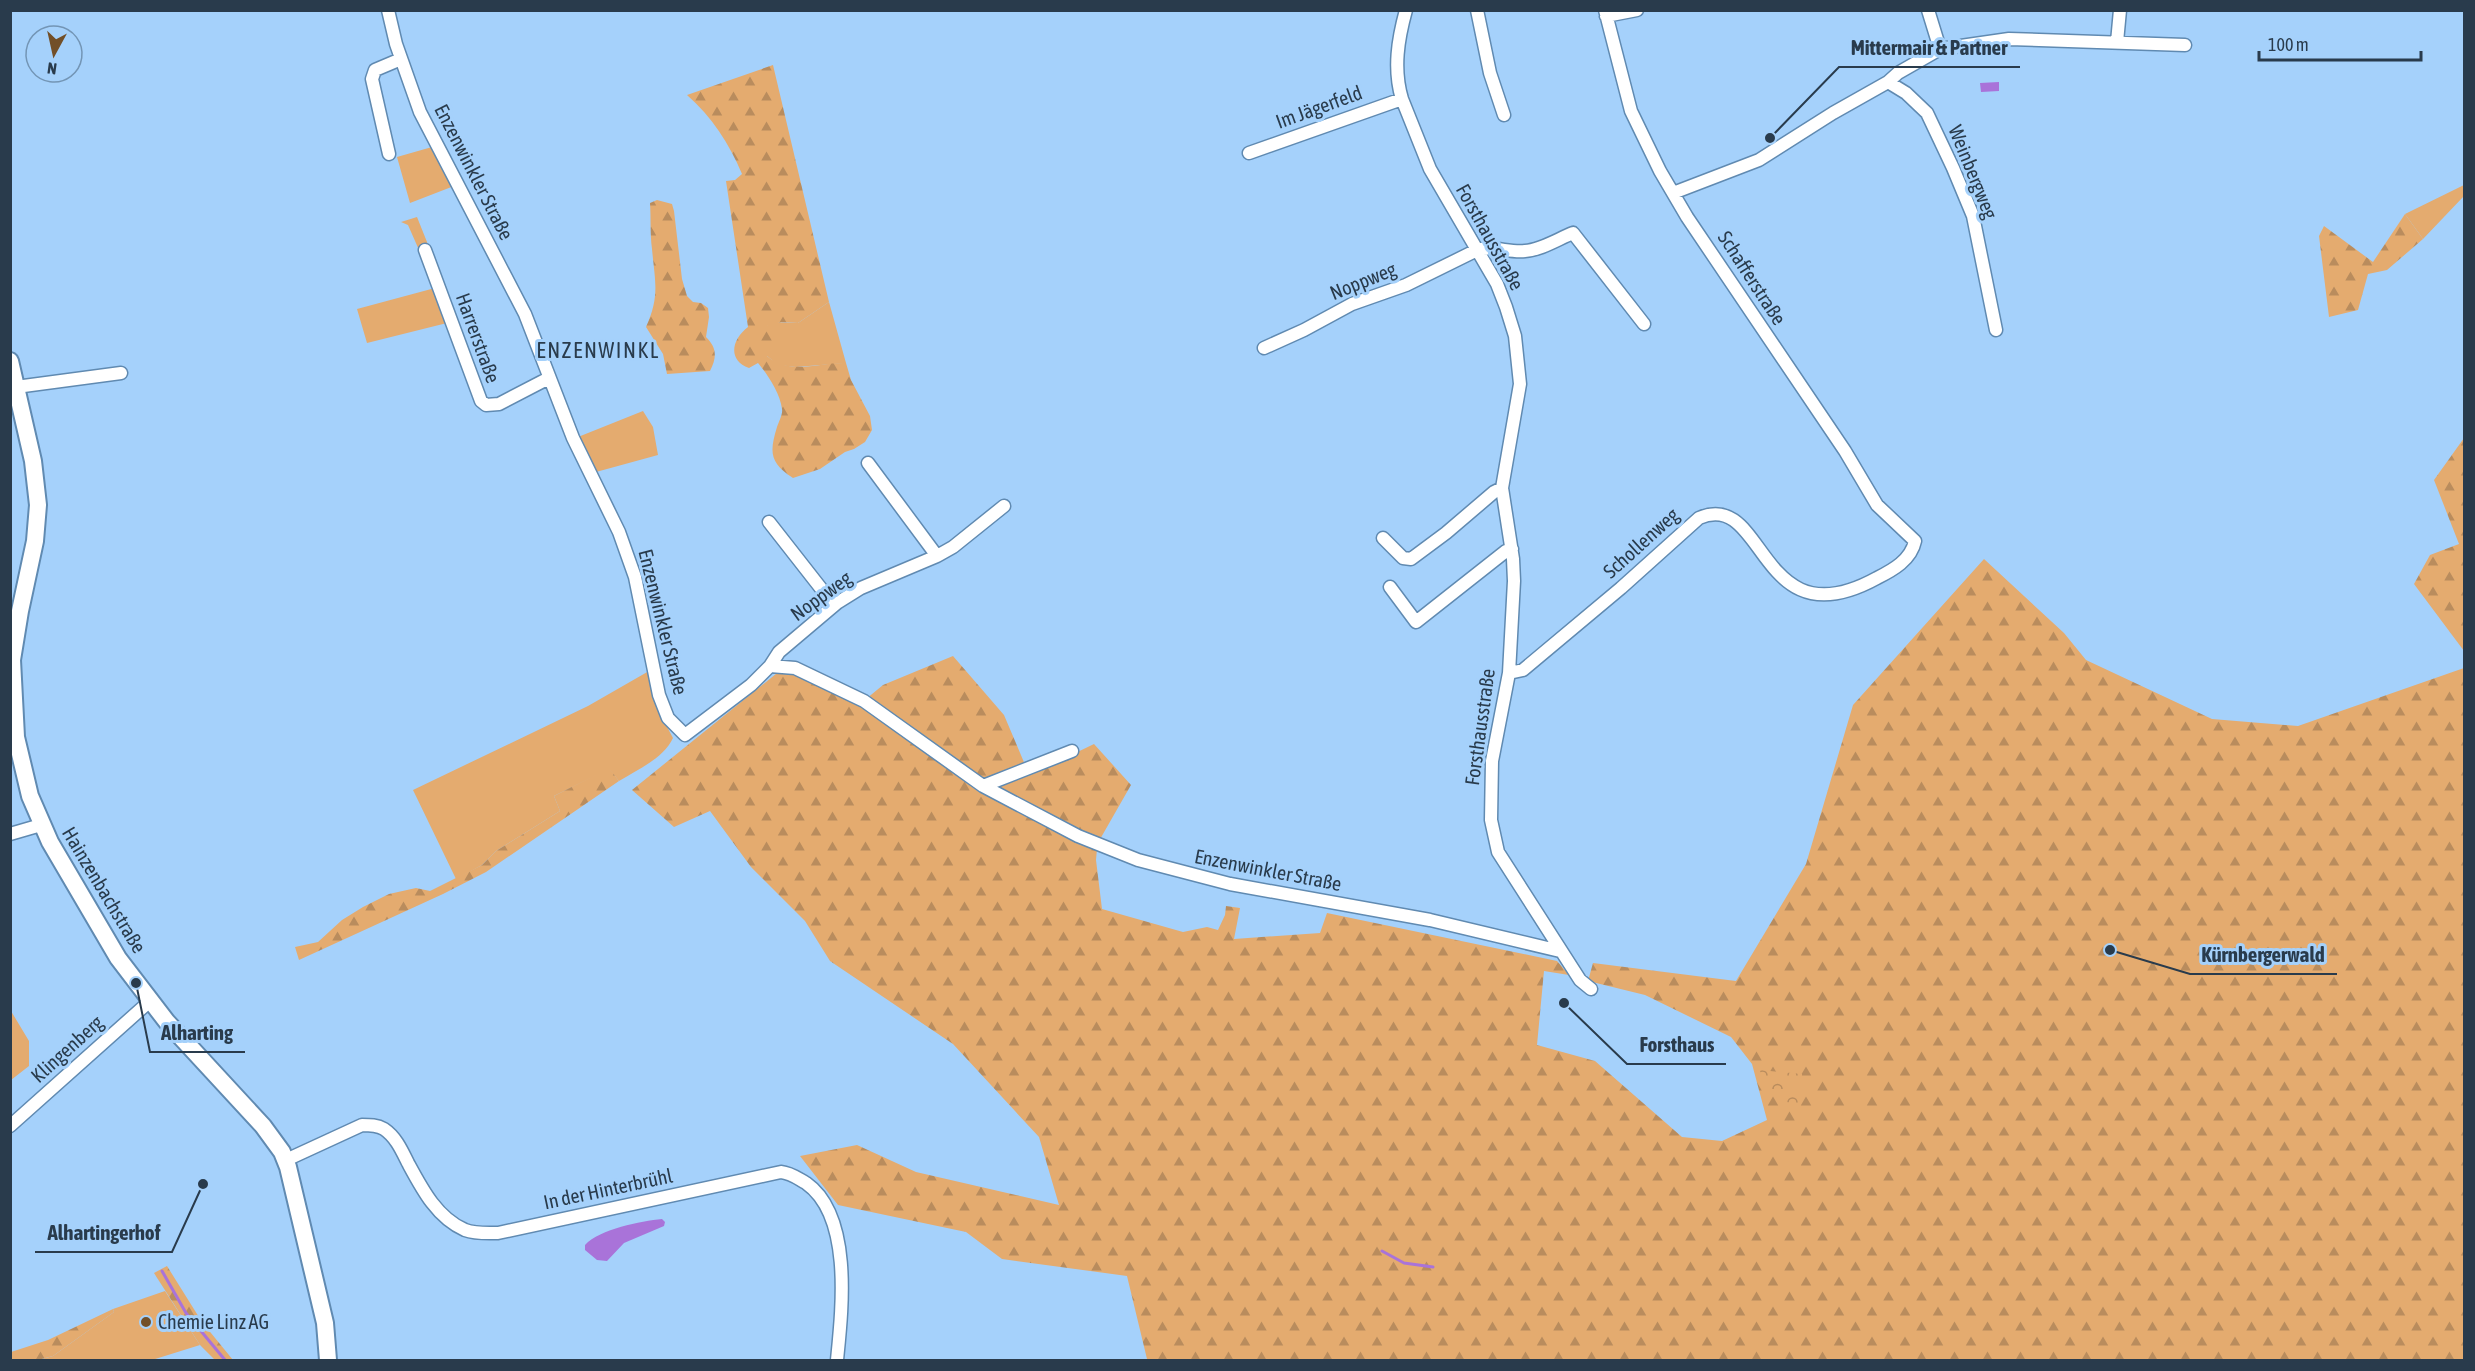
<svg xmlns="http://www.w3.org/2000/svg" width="2475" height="1371" font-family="'Asap Condensed',sans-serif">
<defs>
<pattern id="forest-firs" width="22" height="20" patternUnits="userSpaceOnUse" patternTransform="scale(1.5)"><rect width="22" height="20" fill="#e4ab6f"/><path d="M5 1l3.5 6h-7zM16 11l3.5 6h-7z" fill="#b98c5d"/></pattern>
<pattern id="park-crowns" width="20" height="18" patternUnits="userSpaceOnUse" patternTransform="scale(1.5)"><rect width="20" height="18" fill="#e4ab6f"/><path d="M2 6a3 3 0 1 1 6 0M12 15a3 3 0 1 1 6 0" fill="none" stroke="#b98c5d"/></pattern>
</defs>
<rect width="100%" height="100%" fill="#a5d1fb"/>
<path fill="#e4ab6f" d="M432,147L454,186L410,203L397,157Z
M2464,185V196L2423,239L2405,214Z
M417,217L429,247L419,250L408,225L401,222Z
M435,288L447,323L367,343L357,309Z
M829,302L846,363L796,367L778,365L767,356L766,326L774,322L798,323Z
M643,411L653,427L658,455L596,472L578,437Z
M649,671L665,723L673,738C664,758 637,770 619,781L609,769L554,796L560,811L496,851L482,865L456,879L413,790L588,706Z
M11,1011L29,1041V1066L11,1080Z
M165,1291L200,1345L152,1360H38L53,1356L114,1312L113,1309Z"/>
<path fill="url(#forest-firs)" d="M773,65L829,302L798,323L781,322L767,326L782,337L783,344L767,356C791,376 818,362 846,363L851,380L870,416L872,430L865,442L854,449L845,452L820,469L793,478C770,463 769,453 777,427C779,421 783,414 782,409C780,393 768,375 758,363L749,368C727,360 732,339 748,327L726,181L735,180L742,174C729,143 712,117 687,95Z
M657,200L672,204L674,211L682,279L687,296L693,302L701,303L708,308L709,317L706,337C717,348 717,357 710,371L667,374L663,354L646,327C660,296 655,282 652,249C650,234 651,218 650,203Z
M2405,214L2423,239L2387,270L2368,274L2358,310L2329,317L2319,236L2324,226L2373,262Z
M2464,438V651L2414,584L2430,555L2459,544L2434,480Z
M1984,559L2064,633L2086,660L2212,719L2298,726L2464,668V1360H1144L1147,1359L1127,1276L1002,1259L966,1232L838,1205L800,1156L857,1145L916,1172L1059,1205L1039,1137L953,1044L830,961L805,921L751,867L710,811L674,827L632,790L782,669L863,707L979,792L1097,849L1096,860L1102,909L1183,932L1207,927L1218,930L1225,915L1226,906L1240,908L1234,939L1320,933L1327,913L1557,961L1569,975L1544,971L1537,1045L1595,1061L1682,1137L1722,1141L1767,1120L1752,1064L1731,1037L1645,995L1588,981L1593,963L1736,981L1806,864L1853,705Z
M953,656L1004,715L1026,767L984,783L866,699L883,685Z
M1094,744L1131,785L1099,841L993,787L1063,759Z
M609,768L619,781L486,872L443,894L299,960L295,947L318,942L342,920L363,907L389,894L416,888L430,891L482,865L496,851L560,811L554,796Z
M167,1266L202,1322L233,1360H215L200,1345L154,1273Z
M113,1309L114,1312L53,1356L38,1360H11V1352L48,1340Z"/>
<path fill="url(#park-crowns)" d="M1760,1070L1802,1074L1800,1104L1778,1101L1762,1081Z"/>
<path fill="#a973d9" d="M1999,82V91L1981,92L1980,83Z
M662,1219L665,1222L664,1226L624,1243L607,1261L597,1260L585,1250V1245C600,1229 641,1221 662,1219Z"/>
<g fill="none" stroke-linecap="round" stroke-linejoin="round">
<path stroke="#a973d9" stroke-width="3" d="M1382,1251L1404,1263L1433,1267
M162,1271L186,1313L225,1360"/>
<defs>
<path id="street" d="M388,10L396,44L420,112L525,314L573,438L619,532L635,577L659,695L668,718L685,735L751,685L770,666L779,652L837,603L861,588L937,556L868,463
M1406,10C1398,39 1393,69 1402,99L1430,169L1497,284L1506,307L1515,336L1520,384L1502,488L1513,559L1514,581L1509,673L1492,761L1491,820L1498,852L1580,980L1591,989
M1477,10L1490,73L1504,115
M1928,10L1940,49
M1606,16L1637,10
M2117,42L2120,10
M1888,82L1906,93L1927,113L1953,168L1973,216L1996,330
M1249,153L1402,99
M389,154L372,79L375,70L401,59
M1673,193L1759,160L1833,113L1888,82L1898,73L1940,49L2009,39L2185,45
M425,250L481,401L486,405L499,404L549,378
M1264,348L1304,330L1352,304L1406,285L1477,250C1493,245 1509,253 1525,251C1541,250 1558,239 1573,233L1644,324
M16,387L121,373
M769,522L834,605
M1383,538L1403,558L1411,559L1446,533L1494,492L1502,488
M937,556L953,547L1004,506
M1390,587L1416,622L1506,551L1512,549
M770,666L795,668L864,701L983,786L1078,836L1138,860L1230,884L1430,920L1560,951
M1509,673L1523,670L1621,588L1699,518C1767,488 1757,644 1877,578C1893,570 1911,560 1915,541L1877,505L1845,451L1687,217L1660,171L1631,111L1605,10
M983,786L1072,751
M10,834L41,825
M10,1126L150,1001
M286,1160L362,1125C370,1125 377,1125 384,1129C396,1137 402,1151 408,1163C422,1189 437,1218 465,1230C476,1234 487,1233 498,1233L781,1172C791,1173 797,1178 806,1183C853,1216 842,1310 837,1360"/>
<path id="secondary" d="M10,361L33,461L38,505L35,541L20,611L12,660L16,737L30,796L50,842L118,958L167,1022L263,1126L282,1152L288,1167L325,1323L328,1360"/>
</defs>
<use href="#street" stroke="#608ab1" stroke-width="15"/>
<use href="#secondary" stroke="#608ab1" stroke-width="20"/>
<use href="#street" stroke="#fff" stroke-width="12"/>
<use href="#secondary" stroke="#fff" stroke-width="16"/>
</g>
<circle fill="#724f28" stroke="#a5d1fb" stroke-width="2" cx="146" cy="1322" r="6"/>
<g text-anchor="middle" stroke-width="6" stroke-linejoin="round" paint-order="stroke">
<g font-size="20" fill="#293b4c" stroke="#a5d1fb">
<text transform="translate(1319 107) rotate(-20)" y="7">Im Jägerfeld</text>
<text transform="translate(474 172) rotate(63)" y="7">Enzenwinkler Straße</text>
<text transform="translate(1973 172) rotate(68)" y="7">Weinbergweg</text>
<text transform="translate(1490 237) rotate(61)" y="7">Forsthausstraße</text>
<text transform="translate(1752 278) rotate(57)" y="7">Schafferstraße</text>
<text transform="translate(1363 281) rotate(-22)" y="7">Noppweg</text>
<text transform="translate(478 338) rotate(70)" y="7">Harrerstraße</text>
<text transform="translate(1641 543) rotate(-42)" y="7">Schollenweg</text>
<text transform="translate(821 596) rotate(-36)" y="7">Noppweg</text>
<text transform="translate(663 622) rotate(76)" y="7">Enzenwinkler Straße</text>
<text transform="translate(1480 727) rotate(-82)" y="7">Forsthausstraße</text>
<text transform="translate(1268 870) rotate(11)" y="7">Enzenwinkler Straße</text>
<text transform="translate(104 890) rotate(59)" y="7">Hainzenbachstraße</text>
<text transform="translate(67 1049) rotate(-42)" y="7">Klingenberg</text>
<text transform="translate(608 1189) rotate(-12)" y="7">In der Hinterbrühl</text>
</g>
<g font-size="20" fill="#293b4c" stroke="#a5d1fb" text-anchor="start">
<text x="158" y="1329">Chemie Linz AG</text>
</g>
<g font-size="22" letter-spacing="1.5" fill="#293b4c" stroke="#a5d1fb">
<text x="598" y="358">ENZENWINKL</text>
</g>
</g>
<path fill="none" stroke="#293b4c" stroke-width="2" d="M1770 138L1839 67H2020M2110 950L2190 974H2337M136 983L150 1052H245M1564 1003L1627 1064H1726M203 1184L172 1252H35"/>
<g fill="#293b4c" stroke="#a5d1fb" stroke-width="2">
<circle cx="1770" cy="138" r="6"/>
<circle cx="2110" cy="950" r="6"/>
<circle cx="136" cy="983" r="6"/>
<circle cx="1564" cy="1003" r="6"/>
<circle cx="203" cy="1184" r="6"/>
</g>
<g font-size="21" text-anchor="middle" font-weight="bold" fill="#293b4c" stroke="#a5d1fb" stroke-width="6" stroke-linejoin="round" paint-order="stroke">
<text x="1929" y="55">Mittermair &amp; Partner</text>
<text x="2263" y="962">Kürnbergerwald</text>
<text x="197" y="1040">Alharting</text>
<text x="1677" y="1052">Forsthaus</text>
<text x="104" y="1240">Alhartingerhof</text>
</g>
<rect width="2475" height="1371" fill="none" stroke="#293b4c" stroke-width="24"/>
<g transform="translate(54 54) rotate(188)"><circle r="28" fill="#a5d1fb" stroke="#7395b5" stroke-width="1.5"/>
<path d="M0-4.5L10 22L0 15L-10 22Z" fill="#724f28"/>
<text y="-9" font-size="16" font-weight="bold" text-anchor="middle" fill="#293b4c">N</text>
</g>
<path d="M2259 51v9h162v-9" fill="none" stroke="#293b4c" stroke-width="3"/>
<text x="2268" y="51" font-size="18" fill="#293b4c" stroke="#a5d1fb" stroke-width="4.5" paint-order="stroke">100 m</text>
</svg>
